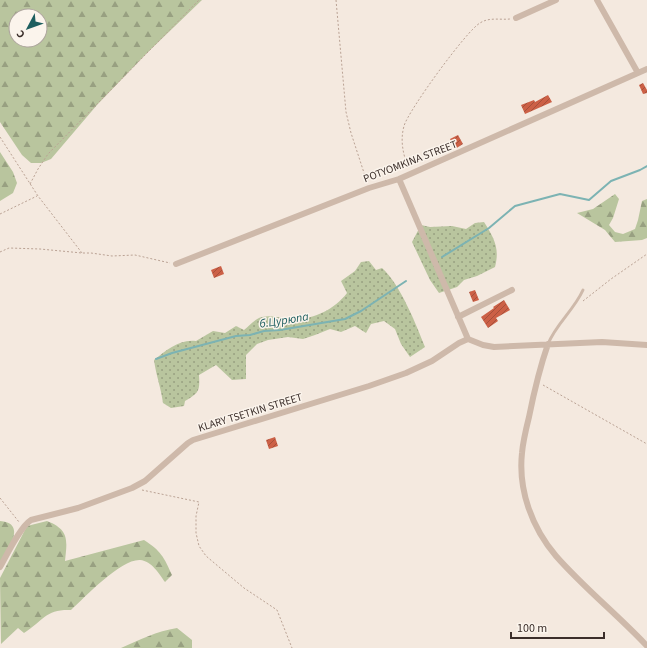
<svg xmlns="http://www.w3.org/2000/svg" width="647" height="648" font-family="'Source Sans 3',sans-serif">
<defs>
<pattern id="grass-dots" width="8" height="8" patternUnits="userSpaceOnUse"><rect width="8" height="8" fill="#b9c59e"/><path d="M2 2h.1M6 6h.1" fill="none" stroke="#98a081" stroke-width="1.8" stroke-linecap="round"/></pattern>
<pattern id="forest-firs" width="22" height="20" patternUnits="userSpaceOnUse"><rect width="22" height="20" fill="#b9c59e"/><path d="M5 1l3.5 6h-7zM16 11l3.5 6h-7z" fill="#98a081"/></pattern>
<pattern id="building-hatch" width="6" height="6" patternUnits="userSpaceOnUse"><rect width="6" height="6" fill="#cc6046"/><path d="M-1 1l2-2M0 6l6-6M5 7l2-2" fill="none" stroke="#a7503b"/></pattern>
</defs>
<rect width="100%" height="100%" fill="#f4e9df"/>
<path fill="url(#grass-dots)" d="M484,222C494,238 500,248 495,267L477,276L464,280L457,287L439,293L430,280L412,242L421,225L430,227L452,226L466,229L475,223Z
M369,261L376,270L382,268C400,284 416,324 425,347L410,357L401,344L395,329L384,321L371,324L366,333L355,326L341,332L330,329L315,335L303,339L288,337L268,340L257,344L246,355V379L232,380L216,365L199,375C200,391 199,393 185,401L184,406L171,408L163,403C161,388 156,375 154,360C167,350 179,339 196,341L213,331L225,333L236,326L244,330C249,326 256,318 262,317C271,315 280,318 290,319C311,321 334,310 347,293L341,281L355,271L361,262Z"/>
<path fill="url(#forest-firs)" fill-rule="evenodd" d="M0,0H202L146,54L97,105L51,159L41,163H31L22,155L0,122ZM16,16H40V40H16Z
M0,152L13,172L17,183L13,193L0,201Z
M615,194L619,199L613,218L609,225L615,232L623,234L635,229L638,220L642,201L647,199V238L642,240L615,242L605,230L577,213L593,209Z
M0,521C28,523 7,551 0,563Z
M47,521C70,530 67,541 65,561L144,540C161,551 164,557 172,575L165,582C159,574 152,561 140,560C121,559 85,597 71,610C46,609 44,620 24,633L18,628L1,644L0,578L27,526Z
M177,628L192,640V648H121C139,640 157,631 177,628Z"/>
<g fill="none" stroke-linecap="round" stroke-linejoin="round">
<path stroke="#7cb3b3" stroke-width="2" d="M442,257L489,228L515,206L560,194L589,200L611,181L640,170L647,166
M156,359L172,353L236,336L250,335L264,331L280,330L345,319L361,311L406,281"/>
</g>
<path fill="url(#building-hatch)" d="M643,83L647,90V93L643,94L639,85Z
M548,95L552,102L525,114L521,105L534,100L535,102Z
M458,135L463,144L455,149L450,139Z
M221,266L224,274L214,278L211,270Z
M475,290L479,300L473,302L469,292Z
M504,300L510,310L496,318L498,321L488,328L481,317L494,308L493,307Z
M275,437L278,446L269,449L266,440Z"/>
<g fill="none" stroke-linecap="round" stroke-linejoin="round">
<path stroke="#baa294" stroke-width="1" stroke-dasharray="2 2" stroke-linecap="butt" d="M336,0L346,112L351,133L367,182
M0,137L38,196L82,253
M408,168C403,153 400,141 404,126C408,111 467,30 480,23C489,17 500,20 510,19
M30,184L38,169L48,154L199,0
M0,214L37,196
M0,252L9,248L40,249L82,253H91L112,256L135,255L170,263
M583,301L611,279L647,254
M543,385L647,444
M142,490L199,502L196,516V533L199,546L206,556L244,588L277,610L292,648
M0,498L19,522"/>
<path stroke="#ceb9aa" stroke-width="3" d="M548,344C556,324 574,310 583,290"/>
<path stroke="#ceb9aa" stroke-width="6" d="M597,0L638,73
M516,18L556,0
M399,179L468,339
M176,264L369,188L399,179L647,69
M458,317L512,290
M548,344C540,367 534,392 529,417C526,429 523,441 522,453C518,490 532,528 556,556C584,588 618,615 647,646
M0,567C7,555 20,527 31,520L78,508L132,488L145,481L188,443L193,440L369,386L406,373L432,361L459,343L468,339L483,345L494,347L602,342L647,345"/>
</g>
<g text-anchor="middle" stroke-width="3" stroke-linejoin="round" paint-order="stroke">
<g font-size="11" fill="#3b2e2a" stroke="#fbf4ec">
<text transform="translate(410 161) rotate(-21)" y="4">POTYOMKINA STREET</text>
<text transform="translate(250 412) rotate(-17)" y="4">KLARY TSETKIN STREET</text>
</g>
<g font-size="12" font-style="italic" fill="#1d5e5f" stroke="#fbf4ec">
<text transform="translate(284 320) rotate(-9)" y="4">б.Цурюпа</text>
</g>
</g>
<g transform="translate(28 28) rotate(229)"><circle r="19" fill="#fbf4ec" stroke="#aea59e"/>
<path d="M0-3L7 15L0 10L-7 15Z" fill="#1d5e5f"/>
<text y="-6" font-size="11" font-weight="bold" text-anchor="middle" fill="#3b2e2a">С</text>
</g>
<path d="M511 632v6h93v-6" fill="none" stroke="#3b2e2a" stroke-width="2"/>
<text x="517" y="632" font-size="12" fill="#3b2e2a" stroke="#fbf4ec" stroke-width="3" paint-order="stroke">100 m</text>
</svg>
